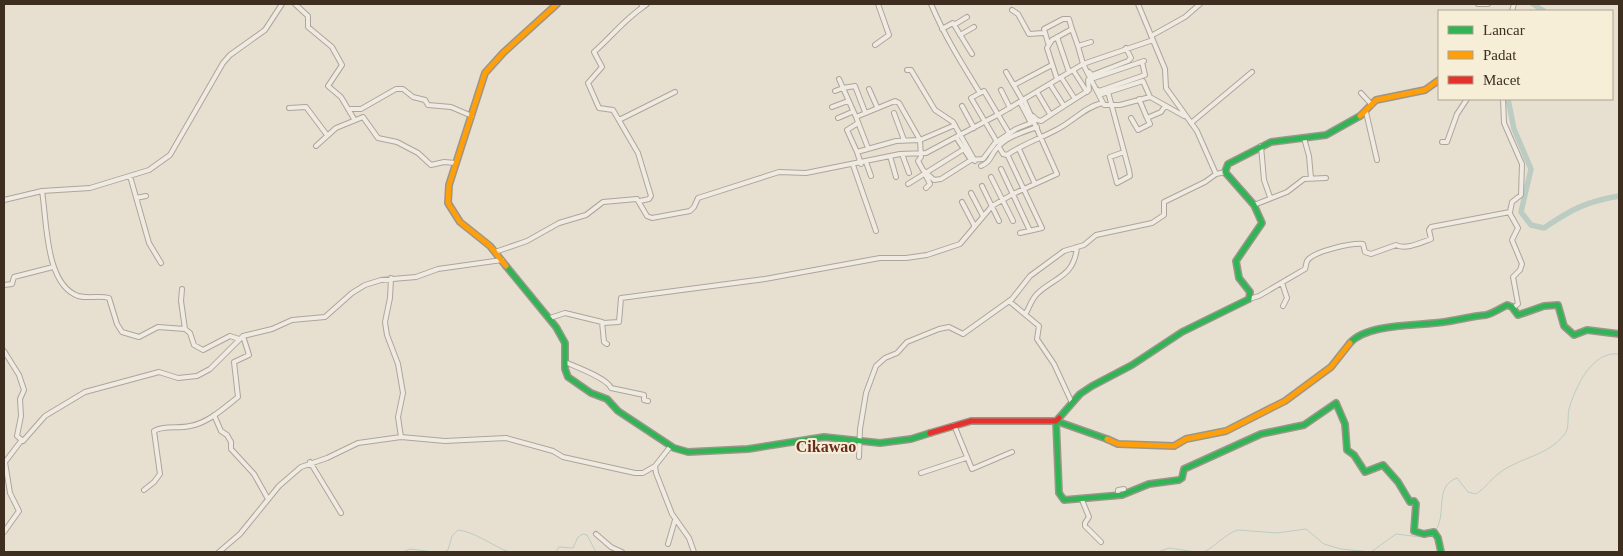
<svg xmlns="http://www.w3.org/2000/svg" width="1623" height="556" font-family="'Times New Roman',serif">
<rect width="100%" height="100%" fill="#e7e0d1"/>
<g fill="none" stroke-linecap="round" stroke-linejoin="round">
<path stroke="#bcccc2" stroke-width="1" d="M1436,530C1447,513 1434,486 1457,478L1468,492L1476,494C1486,488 1492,477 1502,471C1523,457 1548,455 1564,435C1570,428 1567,418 1569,409C1575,388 1592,350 1619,354
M403,552L410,549L434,552
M444,552L448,550L452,536L458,530C473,531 493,546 509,552
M556,552L559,547L573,548L578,537L583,534L587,535L596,552
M1158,552L1169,548L1196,552
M1204,552C1216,546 1226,533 1238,530L1277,533L1306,529L1324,544L1341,549L1371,552L1396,534L1421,537L1432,535"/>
<path stroke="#bcccc2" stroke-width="5.5" d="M1533,4L1544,11
M1508,99L1514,129L1531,169L1521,212L1531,225L1544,228C1572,209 1585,202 1619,196"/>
<defs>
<path id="street" d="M295,4L308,16V27L332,47L342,65L328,86L341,97L354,119
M641,4L643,7L647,4
M931,4C944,35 962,64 980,93L984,91L1009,133
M1138,4L1165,69L1166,88L1197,131L1216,174L1225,172
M1478,4H1488
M1012,10L1018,14L1029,34L1043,33
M1512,11L1514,4
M954,25L967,17
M942,29L953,23L972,54
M1072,29L1078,46L1091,42
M960,35L974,27
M1151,36L1185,17L1200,4
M1057,37L1069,72
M1048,43L1044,29L1063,19H1069L1072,29L1052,40L1047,48L1057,79
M875,45L889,35L878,4
M1078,46L1083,64L1104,105H1120L1150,97L1184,116
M907,70H911L935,110L953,122L975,161
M1073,70L1087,92
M1006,72L1023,101
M1089,72L1092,75L1128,61L1131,58L1126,48
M1061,77L1075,99
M839,79L843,88L855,86L865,112
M1014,85L1052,65
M869,89L877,107
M1001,90L1010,108
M1098,90L1099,91L1145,75L1142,62
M835,91L843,88L856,117
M1037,92L1050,114
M1108,92L1129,170L1130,176L1117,183L1110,157L1124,152
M980,93L971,98L997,142
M1361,93L1372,105
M1099,95L1143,81L1150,97
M1139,99L1147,118L1161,112L1165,106
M962,106L974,128
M1064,106L1089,90L1088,80L1144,61
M832,107L848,101
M289,108L306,107L327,135
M348,109H361L396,89H403L413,97L425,100L428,105L451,107L472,116
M1366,112L1377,160
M894,113L904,140
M1033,116L1037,120L1041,121L1064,106L1050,84
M838,118L852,112
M1131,118L1138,130L1150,124L1147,118
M619,120L675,92
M1191,123L1252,72
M956,137L971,160L983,159L995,143L1016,129L1031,123L1020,102
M1304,138L1309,156L1311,178
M1442,142H1447L1457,114L1467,99
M316,146L336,128L363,117L378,138L397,142L418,153L431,165L444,162L456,163
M1261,146L1264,180L1270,197
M999,147L1003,154L1007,155C1023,144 1039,139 1056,130C1073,122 1083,108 1102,103
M868,148L856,117L895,101L899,103L920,140L921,157L918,161L923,170L934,180L941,179L971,160
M1019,149L1035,184
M857,152L847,130L858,123
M902,154L909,173
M890,156L896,177
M1008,156L1042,228L1020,233
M866,162L871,176
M861,164L857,152L896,141L920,140L955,125
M853,165L876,231
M981,166C991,162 990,156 997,148C1006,137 1023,132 1037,127
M1001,169L1030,231
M925,174L930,184L926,188
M130,176L149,243L161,263
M991,177L1013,221
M908,184L964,149
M982,186L999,221
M42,191C47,221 45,284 78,296C89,299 99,295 109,298L117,324L122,332L139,337L158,327L185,329L190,333L194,345L203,350L230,336L239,339
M971,193L983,216
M136,198L146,196
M4,200L42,191L90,188L149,170L170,155L223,63L230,55L265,30L282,4
M640,201L649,199L651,196L638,153L613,110L599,108L588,83L602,67L594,52C611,37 624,20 643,7
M962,202L974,225
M1254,205L1287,192L1304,179L1326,178
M1509,212L1518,228L1512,240L1522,264L1520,270L1513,277L1518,304L1513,308
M495,252L527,241L559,223L586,215L603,202L637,199L647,216L652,218L690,211L694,207L698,198L779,172L806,173L900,154L926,153L1001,113L1083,64L1153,40
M391,278L390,298L385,322L387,335L398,364L403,393L398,417L401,437
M1282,283L1287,298L1283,306
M4,285L12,284L14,277L53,267
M182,289L181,301L185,329
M1249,299L1259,296L1305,269C1306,266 1306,264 1307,261C1313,251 1352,243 1363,244L1365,252L1371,254L1396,245C1405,250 1420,243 1431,239L1429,230L1431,227L1510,212L1512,202L1521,195L1522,164L1504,123L1503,99
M1009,301L1039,326L1037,339L1054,364L1072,403
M1026,313C1030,306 1032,298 1038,293C1055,277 1074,277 1077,247
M550,318L565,313L602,322L604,342L607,344
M603,323L619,322L621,298L765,279L880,258H906L927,255L960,244L992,206L1013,194L1057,174L1024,100
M4,351L19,375L24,390L20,399L21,416L17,436L23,441L45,416L85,392L159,372L178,378L197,376L210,369L243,336L272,329L292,320L325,317L352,293L365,285L381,280L416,277L438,269L502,260
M565,362C576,367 607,378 611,388L644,395V400L648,401
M214,415L221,431L227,435L231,442V449L254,474L268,499
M954,425L972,469L1012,452
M670,447L655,466L656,473L672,514L689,538L694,552
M859,457L860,429L866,393L876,366L885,358L897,353L907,342L939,329L949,327L963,334L1012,299L1030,276L1064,251L1084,245L1096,235L1152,223L1164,215V202L1205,182L1216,174
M310,462L341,513
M921,473L966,458
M144,490L154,482L160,474L154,431C164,425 179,429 190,426C208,423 224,408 238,397L234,362L249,355L243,336
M1118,496V490L1124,489
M1082,500L1089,517L1085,523V526L1101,542
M4,532L19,511L10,493L5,462L21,441
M596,534L611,547L622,552
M668,544L675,520
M219,552L240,534L279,486L301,467L327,458L358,443L401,437L445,441L506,438L553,451L563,457L635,473H643L655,466"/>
<path id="fast" d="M506,266L556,327L565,343V369L568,377L591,393L607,399L618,411L674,448L688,452L748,449L824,437L880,443L911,439L930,433
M1350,343C1367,323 1419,326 1444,322C1458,320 1472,316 1486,315C1492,314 1501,308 1507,305L1512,307L1518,315L1544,306L1558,305L1564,326L1574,335L1587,330L1619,334
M1059,418L1080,394L1092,386L1132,365L1182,332L1249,299L1250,292L1239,278L1236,261L1262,223L1254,205L1225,172L1228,164L1271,142L1326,135L1360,116
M1107,439L1056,421L1059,493L1064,500L1122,495L1149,484L1179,480L1182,478L1184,469L1261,434L1304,425L1336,403L1345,424L1347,450L1354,455L1365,472L1383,465L1398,482L1410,502L1414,501L1416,504L1414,531L1424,534L1434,532L1438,538L1441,552"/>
<path id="slow" d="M1360,116L1376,100L1425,90L1439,80
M506,266L490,246L460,222L448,203L449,185L485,73L503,53L557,4
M1107,439L1118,444L1174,446L1186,439L1226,431L1285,401L1331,367L1350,343"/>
<path id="jam" d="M930,433L971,421H1056L1059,418"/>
</defs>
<use href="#street" stroke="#ada599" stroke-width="6"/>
<use href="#fast" stroke="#9c958a" stroke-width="8"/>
<use href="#slow" stroke="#9c958a" stroke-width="8"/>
<use href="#jam" stroke="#9c958a" stroke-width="8"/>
<use href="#street" stroke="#efebe3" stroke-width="4"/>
<use href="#fast" stroke="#30b455" stroke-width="5"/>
<use href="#slow" stroke="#ff9f0a" stroke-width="5"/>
<use href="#jam" stroke="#e5322d" stroke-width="5"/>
</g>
<g text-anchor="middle" stroke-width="4" stroke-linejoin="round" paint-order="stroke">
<g font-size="16" font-weight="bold" fill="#6b2e1e" stroke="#f7eed8">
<text x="826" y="452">Cikawao</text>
</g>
</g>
<rect width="1623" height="556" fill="none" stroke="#3d2e20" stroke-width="10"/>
<rect x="1438" y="10" width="175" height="90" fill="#f7eed8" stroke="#ada18e"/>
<rect x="1448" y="26" width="25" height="8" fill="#30b455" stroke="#ada18e"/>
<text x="1483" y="35" font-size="15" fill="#3d2e20">Lancar</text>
<rect x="1448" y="51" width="25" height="8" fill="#ff9f0a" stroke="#ada18e"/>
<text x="1483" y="60" font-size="15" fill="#3d2e20">Padat</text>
<rect x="1448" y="76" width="25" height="8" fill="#e5322d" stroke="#ada18e"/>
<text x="1483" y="85" font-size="15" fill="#3d2e20">Macet</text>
</svg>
